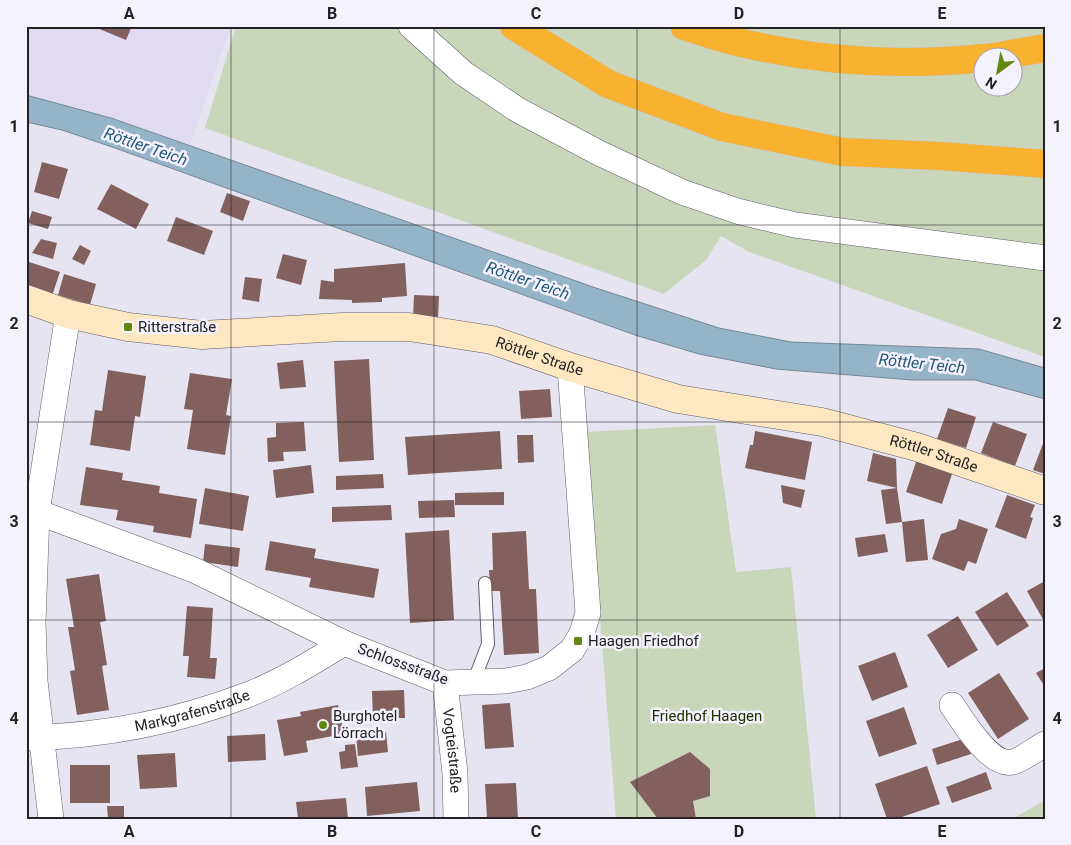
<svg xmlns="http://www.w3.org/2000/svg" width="1071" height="845" font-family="Roboto,sans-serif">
<rect width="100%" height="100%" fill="#e7e4f2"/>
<path fill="#e1dbf1" d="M26,26H231L190,145L111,118L26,96Z"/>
<path fill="#cad6b9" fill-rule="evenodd" d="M236,26H1045V357L749,252L721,236L706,260L664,294L205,128ZM984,58H1014V88H984Z
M715,425L736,572L791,567L816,819H616L585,432Z
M1045,800V819H1012Z"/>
<path fill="#96b4c8" stroke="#748897" d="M26,95L111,118L596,288L719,328L791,342L979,349L1045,368V399L975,380H912L776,369L699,354L635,335L115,148L62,130L26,122Z"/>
<path fill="#82605d" d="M92,26H132L126,40Z
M42,162L68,169L59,199L34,192Z
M111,184L149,204L136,229L97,209Z
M227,193L250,201L243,221L220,212Z
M32,211L52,217L48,229L28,223Z
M176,217L213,231L204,255L167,241Z
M41,239L57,243L53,259L32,253Z
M80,245L91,251L84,265L72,259Z
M283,254L307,260L301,285L276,278Z
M26,261L60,272L51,299L26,291Z
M405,263L407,296L382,298V302L352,303V300L319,299L321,280L334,282V269Z
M64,274L96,284L90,305L58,295Z
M245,277L262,279L259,302L242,299Z
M414,295L439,296L438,319L413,318Z
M369,359L374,460L339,462L334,361Z
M303,360L306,387L280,389L277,363Z
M108,370L146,376L140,417L135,416L130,451L90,445L95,410L102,411Z
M190,373L232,379L226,415L231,416L225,455L187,449L193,410L184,409Z
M550,389L552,417L521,419L519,391Z
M948,408L976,417L966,448L937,439Z
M304,422L306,451L283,452L284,461L268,462L267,438L276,437V423Z
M993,422L1027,434L1015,466L981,453Z
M500,431L502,469L408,475L405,437Z
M755,431L812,442L805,480L745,468L750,445H753Z
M517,435H533L534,462L518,463Z
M1045,438V474L1033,470Z
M873,453L896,459L897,488L867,481Z
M917,459L953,471L942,504L906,492Z
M311,465L314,493L276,498L273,470Z
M86,467L123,473L122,480L160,486L159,493L197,499L191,538L153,532L154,526L116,520L118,510L80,505Z
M383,474L384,488L336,490V476Z
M781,485L805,490L801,508L783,503Z
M205,488L249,496L243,531L199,524Z
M897,488L902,522L886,524L881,490Z
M504,492V505H455V493Z
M1007,495L1035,505L1030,517L1033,518L1026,539L995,527Z
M454,500L455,517L419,518L418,501Z
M391,505L392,520L332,522V507Z
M924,519L928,560L906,562L902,522Z
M959,519L988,529L976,564L968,561L964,571L932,559L941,534L956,529Z
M449,530L454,620L410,623L405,533Z
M526,531L529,589H536L539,653L504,655L500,591H490L489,570H493L492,533Z
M885,534L888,552L858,557L855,538Z
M270,541L316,549L314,558L379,569L374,598L309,587L311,578L265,570Z
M205,544L240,548L238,567L203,562Z
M99,574L106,621L100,622L107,665L102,666L109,710L77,715L70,671L75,670L68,627H74L66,579Z
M1045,581V623L1027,591Z
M1007,592L1029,626L997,646L975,612Z
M187,606L213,608L210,658H217L215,679L187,677L189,656H183Z
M958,616L978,650L948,668L927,635Z
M895,652L908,687L872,701L858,666Z
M1045,668V687L1036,673Z
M999,673L1029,719L998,739L968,693Z
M404,690L405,718L373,719L372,691Z
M510,703L514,747L485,749L482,705Z
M338,705L344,734L306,741L308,752L284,756L277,720L301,716L300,712Z
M904,707L917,744L879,757L866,721Z
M386,732L388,752L358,756L356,735Z
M265,734L266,760L228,762L227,736Z
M966,738L971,754L937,765L932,749Z
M355,744L358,767L341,769L339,752L345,751V745Z
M690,752L710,769V796L693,801L696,819H658L630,782Z
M175,753L177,787L140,789L137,755Z
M70,765H110V803H70Z
M927,766L940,804L896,819H887L875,784Z
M986,772L992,789L952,803L946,787Z
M417,782L420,811L367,816L365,787Z
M516,783L518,819H487L485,784Z
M346,798L348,819H298L296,802Z
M107,806H124V819H108Z"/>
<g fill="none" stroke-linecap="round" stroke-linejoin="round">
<defs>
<path id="lane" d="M473,683L488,644L485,583"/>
<g id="street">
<path d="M411,26L463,73L518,110L599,153L682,192L737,211L795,225L1045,258"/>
<path d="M26,510L37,512L194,570L344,643L445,683L506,681L527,677L549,668L572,650L582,633L588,613L570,367"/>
<path id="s1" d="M445,683L455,773L456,819"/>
<path d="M952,705C962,720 991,768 1013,762C1024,759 1035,749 1045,744"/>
<path id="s2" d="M26,738C101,736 177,722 247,695C281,682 313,662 344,643"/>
<path d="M51,819L35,681L33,623L37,512L68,314"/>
</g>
<g id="secondary">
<path id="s3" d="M26,299L68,314L128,327L202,335L342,327H409L492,340L570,367L678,399L822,422L917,447L1045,491"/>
</g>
<path id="highway" d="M514,26L608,84L722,127L843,152L940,156L1045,164
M684,26C706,33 728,41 751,45C827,62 906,66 984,58
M988,58L1045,48"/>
</defs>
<use href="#lane" stroke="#615d6a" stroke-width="14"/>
<use href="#street" stroke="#615d6a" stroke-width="26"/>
<use href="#secondary" stroke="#615d6a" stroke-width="29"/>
<use href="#highway" stroke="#c6c5c7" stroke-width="29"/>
<use href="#lane" stroke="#fff" stroke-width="12"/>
<use href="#street" stroke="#fff" stroke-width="25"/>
<use href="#secondary" stroke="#fde8c1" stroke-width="28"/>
<use href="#highway" stroke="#f9b230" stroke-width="28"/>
</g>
<path fill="none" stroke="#232126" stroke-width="1" stroke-opacity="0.55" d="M231,26V819M434,26V819M637,26V819M840,26V819M26,225H1045M26,422H1045M26,620H1045"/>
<g fill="#61870d" stroke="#f4f2fd" stroke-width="2">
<rect x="123" y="322" width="10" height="10" rx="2.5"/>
<rect x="573" y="636" width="10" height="10" rx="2.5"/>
<circle cx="323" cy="725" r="5"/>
</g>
<g text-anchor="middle" stroke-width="5" stroke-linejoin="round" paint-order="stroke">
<g font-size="15" fill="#232126" stroke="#f4f2fd" text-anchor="start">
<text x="138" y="332">Ritterstraße</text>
<text x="588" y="646">Haagen Friedhof</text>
<text x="333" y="721">Burghotel<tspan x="333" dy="17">Lörrach</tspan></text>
</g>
<g font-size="15" fill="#232126" stroke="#f4f2fd">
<text dy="5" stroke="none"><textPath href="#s3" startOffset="522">Röttler Straße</textPath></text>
<text dy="5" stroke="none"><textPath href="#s3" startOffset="929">Röttler Straße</textPath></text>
<text transform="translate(403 664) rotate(20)" y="5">Schlossstraße</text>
<text dy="5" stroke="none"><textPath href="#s2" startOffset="169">Markgrafenstraße</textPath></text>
<text dy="5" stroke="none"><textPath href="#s1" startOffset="68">Vogteistraße</textPath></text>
</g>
<g font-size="15" fill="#212f00" stroke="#f4f2fd">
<text x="707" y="721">Friedhof Haagen</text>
</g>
<g font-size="16" font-style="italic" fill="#235876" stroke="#f4f2fd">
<text transform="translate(146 146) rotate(19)" y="6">Röttler Teich</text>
<text transform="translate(528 280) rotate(19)" y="6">Röttler Teich</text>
<text transform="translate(922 363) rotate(6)" y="6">Röttler Teich</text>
</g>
</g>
<rect width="1071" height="845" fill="none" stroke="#f4f2fd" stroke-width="55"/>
<g transform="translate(998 72) rotate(212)"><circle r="24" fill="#f4f2fd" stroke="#a09ea7"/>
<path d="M0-4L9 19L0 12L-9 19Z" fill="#61870d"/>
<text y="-8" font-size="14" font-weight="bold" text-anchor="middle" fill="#232126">N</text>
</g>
<rect x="28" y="28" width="1016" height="790" fill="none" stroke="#232126" stroke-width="2"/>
<g font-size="16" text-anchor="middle" font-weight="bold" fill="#232126">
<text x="129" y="19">A</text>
<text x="332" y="19">B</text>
<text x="536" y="19">C</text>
<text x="739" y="19">D</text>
<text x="942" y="19">E</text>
<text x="14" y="132">1</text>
<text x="1057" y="132">1</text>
<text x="14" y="329">2</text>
<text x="1057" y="329">2</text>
<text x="14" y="527">3</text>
<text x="1057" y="527">3</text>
<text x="14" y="724">4</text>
<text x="1057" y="724">4</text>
<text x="129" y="837">A</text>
<text x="332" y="837">B</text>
<text x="536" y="837">C</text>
<text x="739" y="837">D</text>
<text x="942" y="837">E</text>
</g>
</svg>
